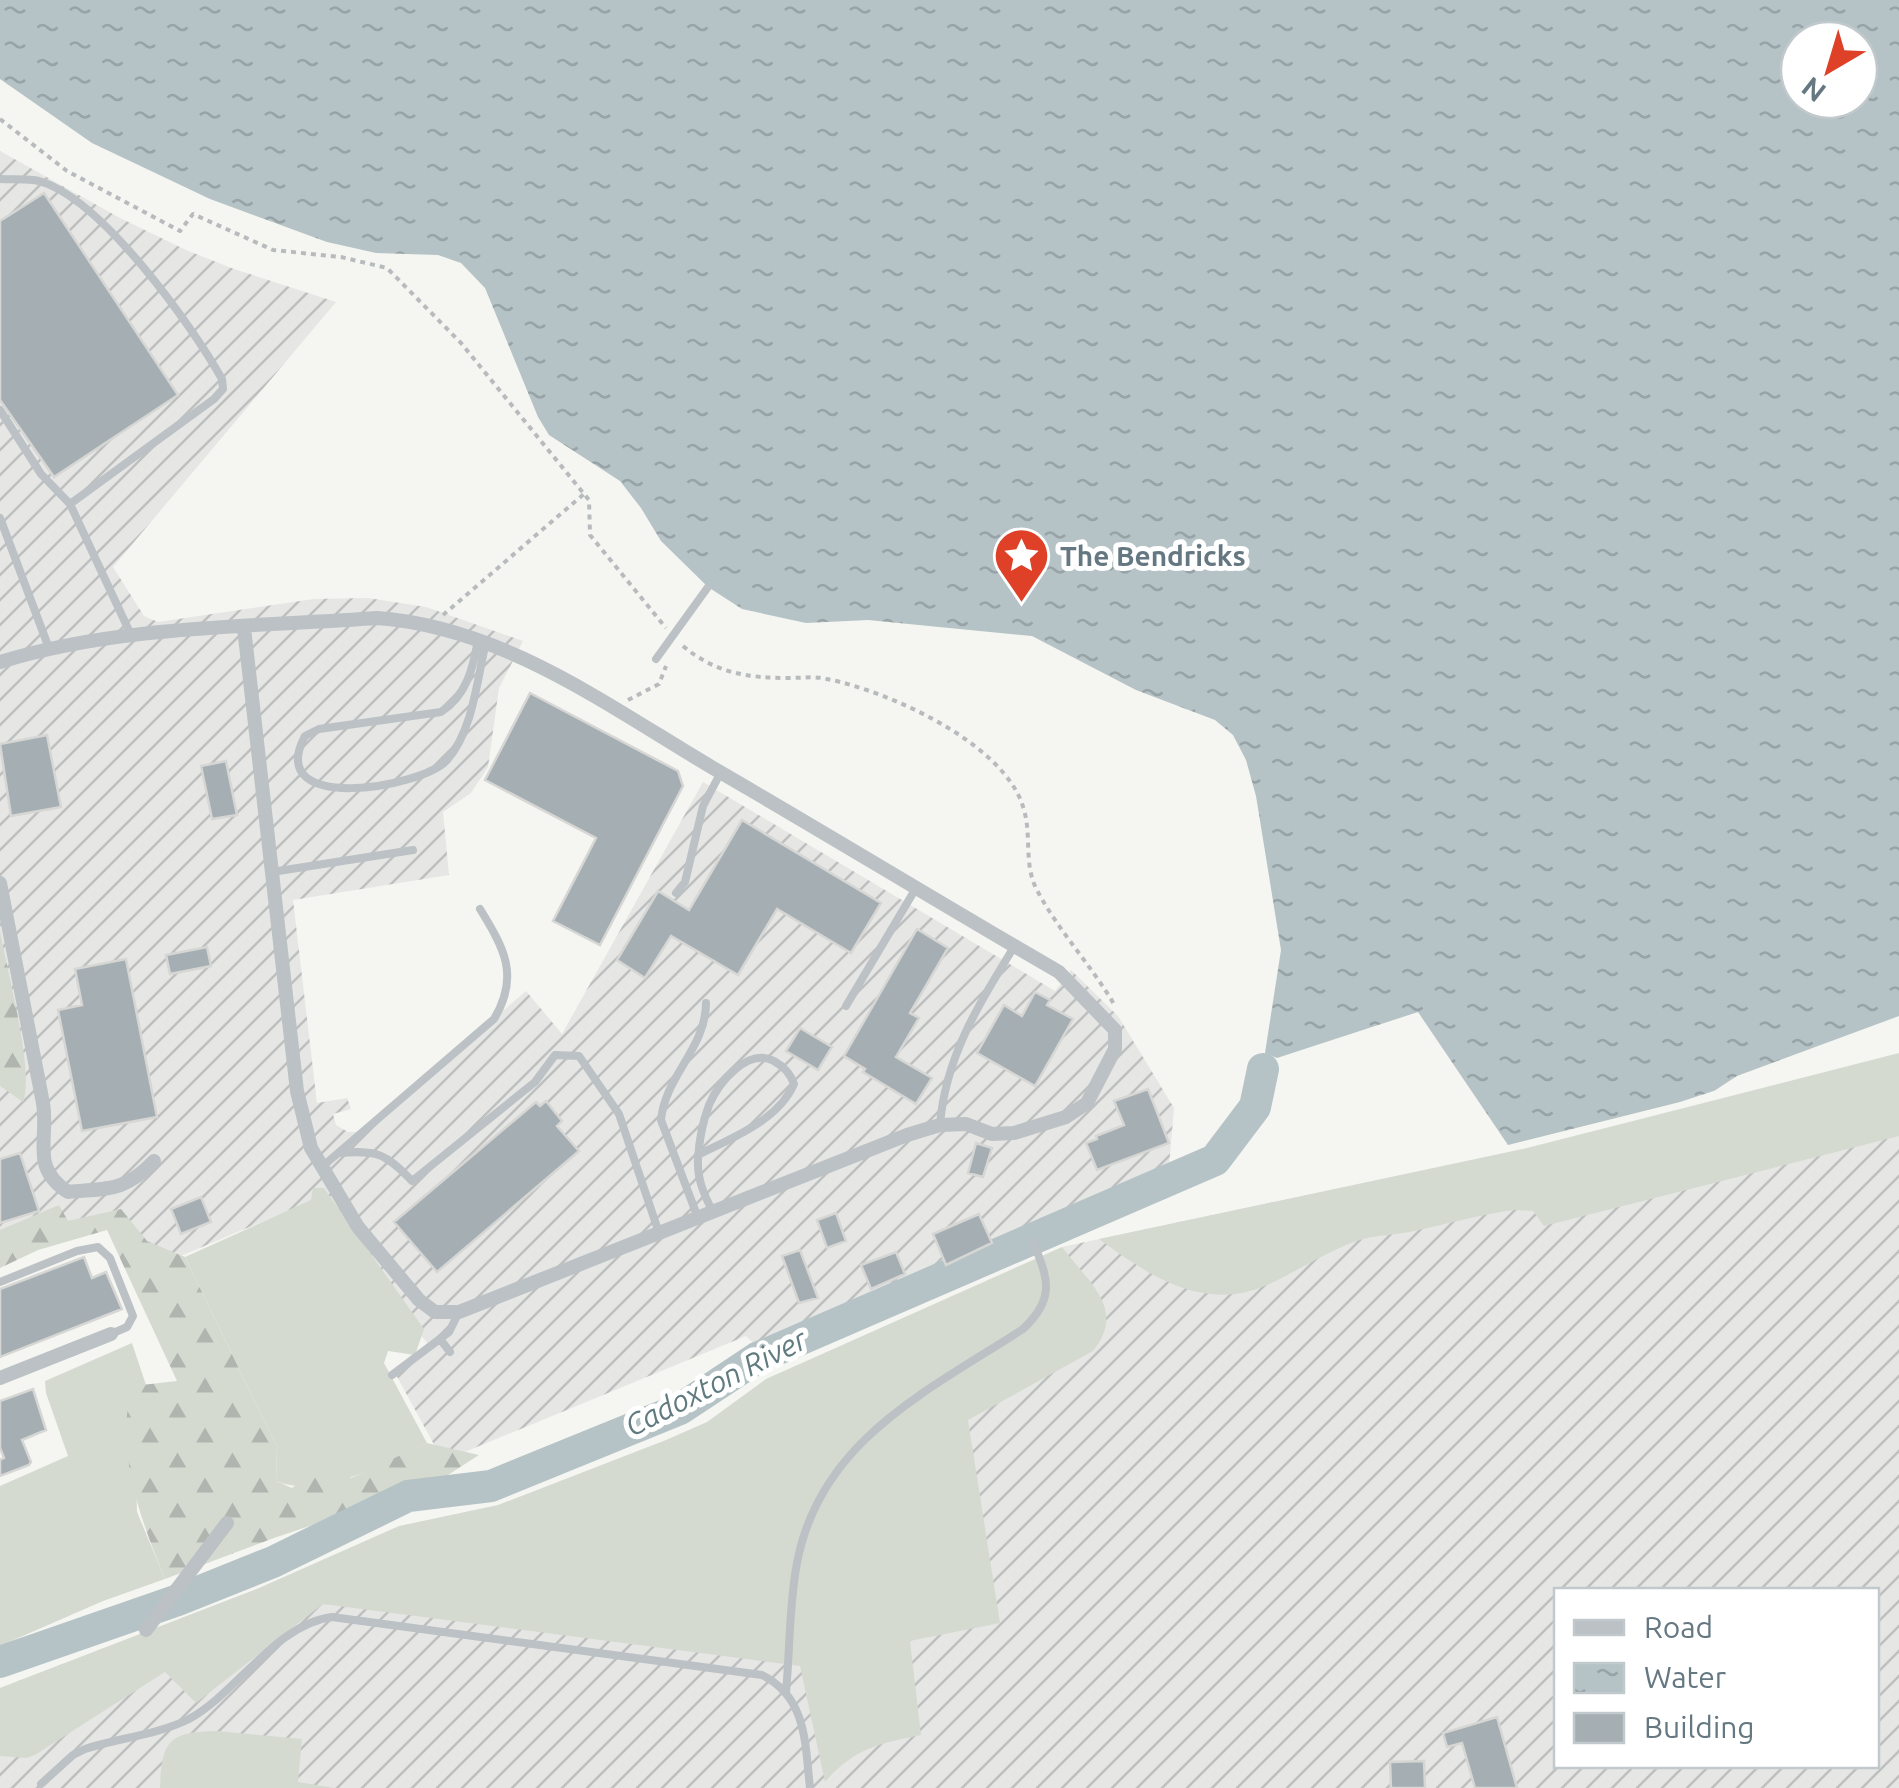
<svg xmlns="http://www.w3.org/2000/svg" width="1899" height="1788" font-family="Ubuntu,sans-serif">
<defs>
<pattern id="industrial-furrows" width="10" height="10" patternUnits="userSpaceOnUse" patternTransform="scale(2.5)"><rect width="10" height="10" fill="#e6e6e5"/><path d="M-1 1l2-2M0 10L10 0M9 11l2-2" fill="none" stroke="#bebfbf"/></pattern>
<pattern id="forest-firs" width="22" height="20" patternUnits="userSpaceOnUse" patternTransform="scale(2.5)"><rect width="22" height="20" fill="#d5dad1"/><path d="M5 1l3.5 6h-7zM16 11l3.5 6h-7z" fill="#b0b6af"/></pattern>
<pattern id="water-ripples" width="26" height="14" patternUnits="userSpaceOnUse" patternTransform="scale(2.5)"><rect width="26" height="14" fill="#b5c3c6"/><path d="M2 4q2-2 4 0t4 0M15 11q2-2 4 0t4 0" fill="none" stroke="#97a3a6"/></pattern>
</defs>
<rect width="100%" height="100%" fill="#f5f5f1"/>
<path fill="url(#industrial-furrows)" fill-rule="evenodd" d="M0,151L120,218L186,250L234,269L336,302L113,567L144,616L158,622L314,599L368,598L426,607L523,641L499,688L488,767L471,793L443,812L449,875L293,900L317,1103L347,1098L351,1109L333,1114L336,1125L348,1132H359L372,1124L526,991L562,1034L703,782L1055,991L1071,970L1118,1016L1174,1108L1168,1177L1051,1220L756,1346L746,1336L443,1461L395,1373L432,1348L346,1253L311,1201L150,1269L125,1214L0,1238Z
M1899,1070V1788H0V1688L336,1559L630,1478L1062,1247ZM1556,1590H1876V1766H1556Z"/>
<path fill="#d5dad1" d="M1899,1053V1136L1544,1226L1533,1211L1514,1210C1478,1215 1444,1225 1409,1232C1394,1235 1378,1235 1363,1239C1329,1249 1299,1271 1267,1285C1203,1313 1148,1275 1099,1239L1527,1148Z
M313,1188H324L424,1329L415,1355L388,1351L384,1363L427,1443C385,1463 322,1500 276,1481L277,1447L185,1257L311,1200Z
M1062,1247C1086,1280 1128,1309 1093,1351L968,1420L1000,1623L910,1641L921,1735C880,1743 853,1749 825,1782L800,1666L323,1604L196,1703L165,1672L35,1755L26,1758L0,1756V1688L259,1588L399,1526L498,1505L666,1440L707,1422L766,1379Z
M132,1343L146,1385L133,1386L137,1512L165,1579L103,1601L0,1646V1486L68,1456L46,1393L45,1381Z
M217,1731L302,1739L298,1782L335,1788H160C162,1740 169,1732 217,1731Z"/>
<path fill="url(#forest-firs)" d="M0,930C6,967 35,1072 23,1102L0,1086Z
M59,1205L68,1221L121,1209L147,1241L185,1257L277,1447L276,1481L292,1488L325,1463L351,1478L427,1443L479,1455L434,1484L274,1538L165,1579C141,1520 113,1448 133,1386L177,1381L107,1230L38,1250L0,1268V1230Z"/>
<path fill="url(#water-ripples)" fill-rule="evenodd" d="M0,0H1899V1036L1842,1049L1680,1102L1508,1145L1418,1012L1277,1058L1265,1053L1281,950L1256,796L1246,760L1233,735L1215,720L1136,690L1032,636L868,620L806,623L742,609L708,587L661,541L641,508L620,481L549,435L538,417L485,288L461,263L438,255L376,253L327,242L210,199L92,143L0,79ZM1799,40H1859V100H1799Z"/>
<path fill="#f5f5f1" d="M1899,1016V1041L1714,1091L1737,1076Z"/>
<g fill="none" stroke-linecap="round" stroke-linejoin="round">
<path stroke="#b5c3c6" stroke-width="32" d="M0,1662L178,1600L273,1562L408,1496L491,1486L680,1409L757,1358L1215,1160L1255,1107L1263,1069"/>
</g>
<path fill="#a5afb3" stroke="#d6d6d4" stroke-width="2.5" d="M44,193L178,395L54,477L0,400V221Z
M530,693L678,771L683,786L600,945L553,921L596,838L485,780Z
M47,735L61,807L11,816L0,744Z
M226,761L237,815L212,819L201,766Z
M742,820L881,903L851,953L777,909L738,975L671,936L645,978L617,960L658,891L689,910Z
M917,929L948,948L910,1013L919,1018L896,1057L932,1078L916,1104L863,1072L865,1069L844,1056Z
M207,947L211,966L170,974L166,955Z
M126,959L157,1117L82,1131L58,1010L82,1005L75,969Z
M1035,992L1050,1000L1047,1005L1073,1019L1035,1086L977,1053L1004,1005L1022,1016Z
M800,1028L832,1047L818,1070L786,1051Z
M1148,1089L1169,1143L1097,1170L1086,1143L1097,1139L1096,1136L1124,1125L1114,1101Z
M546,1101L562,1121L557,1126L579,1151L437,1272L394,1222L536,1102L540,1106Z
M976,1143L992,1148L983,1177L968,1173Z
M20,1153L39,1211L0,1223V1159Z
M201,1197L211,1222L181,1234L171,1209Z
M836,1213L846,1241L827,1248L817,1220Z
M979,1214L992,1243L946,1265L933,1234Z
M800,1250L818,1298L799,1303L782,1256Z
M896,1252L905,1274L871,1289L861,1265Z
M84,1257L92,1278L106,1272L122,1309L0,1357V1289Z
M33,1389L46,1430L22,1440L31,1462L29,1465L0,1476V1460L4,1458L0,1448V1401Z
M1497,1717L1517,1788H1475L1462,1743L1447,1747L1443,1733Z
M1424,1761L1425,1788H1391L1390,1762Z"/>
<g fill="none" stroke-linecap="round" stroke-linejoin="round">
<path stroke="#b8bbbd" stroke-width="4" stroke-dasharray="5 5" stroke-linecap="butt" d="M0,119L67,171L180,231L193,214L273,250L341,257L387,268L461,343L589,500L590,535L666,628
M443,615L584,494
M683,646C715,673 748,678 789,678C802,678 815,676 827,679C888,691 1007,744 1024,810C1032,837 1023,866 1038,892C1060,933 1092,966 1115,1006
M628,700L659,684L666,666"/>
<path stroke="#bbc1c4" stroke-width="8" d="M0,179C12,180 27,178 39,181C101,198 191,324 222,379L223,389L214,399L70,504
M0,410L41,474L70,504L132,637
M0,518L50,651
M478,640C473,668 467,695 441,712L319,729L305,736C263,815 422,788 447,760C473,731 477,679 486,642
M656,659L708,587
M272,872L413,850
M676,893L685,882L703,806L721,772
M846,1006L916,888
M940,1125C945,1058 979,1003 1014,947
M339,1153C377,1150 385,1153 412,1181L535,1082L555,1055L579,1056L619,1114L659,1233
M698,1155C731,1138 778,1121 794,1084C790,1073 784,1067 774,1061C748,1047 719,1082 709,1105C703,1121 699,1141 698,1159C697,1179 704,1195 713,1212
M323,1166L494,1019C520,976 504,948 480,909
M698,1218L661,1120C665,1076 706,1048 706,1003
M0,1282L77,1251L98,1247L110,1258L133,1316L127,1327L111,1334
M440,1339L450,1352
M392,1375L449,1332L459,1312
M786,1692C790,1650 789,1604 797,1563C820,1440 928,1391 1023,1329C1055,1299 1049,1280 1033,1242
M41,1784L73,1755L85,1749C118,1738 157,1735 189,1719C237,1693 276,1624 332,1617L762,1675C807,1697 805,1744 810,1788"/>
<path stroke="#bbc1c4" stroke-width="14" d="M0,662C120,625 253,627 377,618C503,627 608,706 713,768C829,835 943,905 1059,972L1115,1030V1049L1087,1103L1066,1117L1014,1133L992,1134L966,1124L940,1125L907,1135L459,1312H435L419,1300L358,1227L311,1148L297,1091L244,628
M0,883L43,1103C49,1141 30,1167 68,1192C110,1188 124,1192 154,1161
M0,1378L111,1334
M146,1630L227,1523"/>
</g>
<defs>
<symbol id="sight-pin" viewBox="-11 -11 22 30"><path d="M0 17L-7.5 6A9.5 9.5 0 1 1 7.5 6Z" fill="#de4128" stroke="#fff"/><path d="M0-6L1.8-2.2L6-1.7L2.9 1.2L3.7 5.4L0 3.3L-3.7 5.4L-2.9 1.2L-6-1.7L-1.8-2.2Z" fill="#fff"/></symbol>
</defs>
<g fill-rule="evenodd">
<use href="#sight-pin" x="990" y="524" width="63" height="86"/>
</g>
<g text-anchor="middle" stroke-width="10" stroke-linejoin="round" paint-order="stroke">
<g font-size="28" font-weight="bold" fill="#657882" stroke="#fff" text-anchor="start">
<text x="1060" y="566">The Bendricks</text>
</g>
<g font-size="30" font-style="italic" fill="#607a7f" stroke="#fff">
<text transform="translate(716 1383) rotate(-27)" y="10">Cadoxton River</text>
</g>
</g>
<rect x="1554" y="1588" width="325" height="180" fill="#ffffff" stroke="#c1c9cd" stroke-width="2.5"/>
<rect x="1574" y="1620" width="50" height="15" fill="#bbc1c4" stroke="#c1c9cd" stroke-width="2.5"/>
<text x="1644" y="1638" font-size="30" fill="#657882">Road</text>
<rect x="1574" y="1663" width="50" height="30" fill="url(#water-ripples)" stroke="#c1c9cd" stroke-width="2.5"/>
<text x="1644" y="1688" font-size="30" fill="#657882">Water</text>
<rect x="1574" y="1713" width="50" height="30" fill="#a5afb3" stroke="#c1c9cd" stroke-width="2.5"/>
<text x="1644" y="1738" font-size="30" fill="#657882">Building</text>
<g transform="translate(1829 70) rotate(218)"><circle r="48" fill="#ffffff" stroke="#c1c9cd" stroke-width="2.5"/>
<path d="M0-8L18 38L0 25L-18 38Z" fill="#de4128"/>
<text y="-15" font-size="28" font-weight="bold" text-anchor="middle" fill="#657882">N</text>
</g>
</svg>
